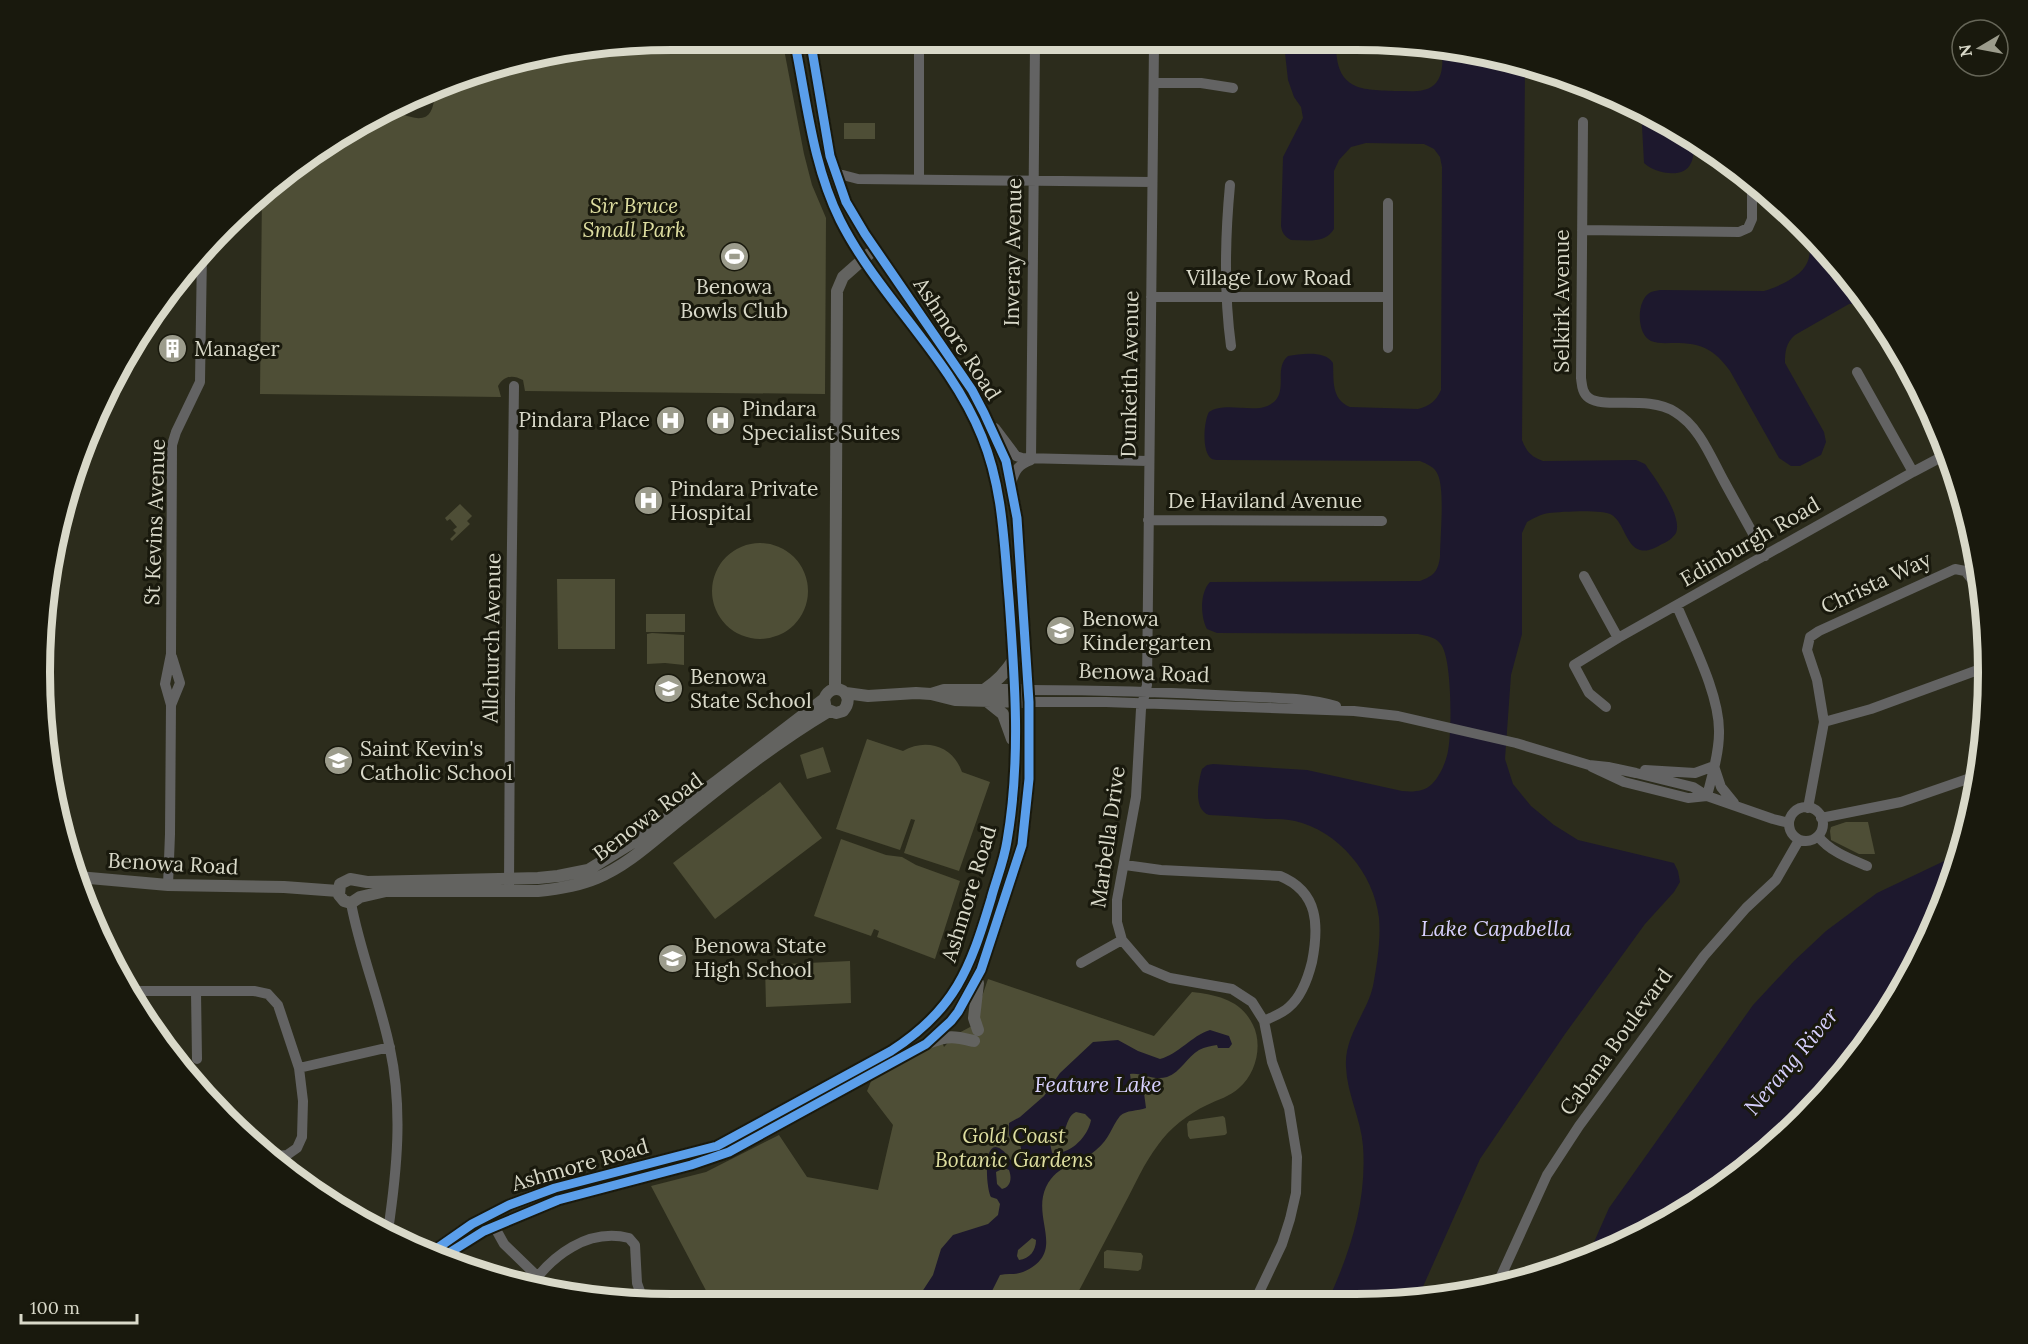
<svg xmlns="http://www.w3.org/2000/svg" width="2028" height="1344" font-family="Lora,serif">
<rect width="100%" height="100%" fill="#2c2c1c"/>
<path fill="#4e4e36" d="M589,44H783L804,154L812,185L826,218L825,394L525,391L523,380C512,374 504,376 498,386L501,397L260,394L262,190L320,146L392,110C420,122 434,125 435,89L469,72Z
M844,123H875V139H844Z
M460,504L472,516L467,521L470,524L452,541L450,539L456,533L453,530L457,527L450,519L447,521L445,518Z
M712 591a48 48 0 1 1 96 0a48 48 0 1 1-96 0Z
M557,579H615V649H558Z
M646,614H685V632H646Z
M652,633L684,635V665L665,663L647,664V634Z
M867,739L903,751C926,738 953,746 962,772L990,782L959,871L904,853L915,820L911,819L900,850L836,829Z
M823,747L831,772L807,779L800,755Z
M780,782L822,838L715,919L673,863Z
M1846,822H1868L1875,854H1859L1831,840L1830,831L1831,827Z
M841,839L886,855L902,857L916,865L960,881L935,959L877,937L879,931L874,929L871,936L814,916Z
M850,961L851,1003L766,1007L765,965Z
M988,979L1154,1036L1192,992C1218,995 1241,1000 1253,1025C1263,1045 1256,1074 1239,1088C1231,1096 1217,1100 1207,1105C1188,1114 1170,1128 1158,1145C1144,1163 1135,1185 1124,1205C1107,1237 1090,1270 1073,1302L711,1300L651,1186L706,1172L779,1135L807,1177L878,1190L893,1125L867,1091L872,1079L942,1042L944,1047L955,1035L972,1026Z
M1223,1116L1225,1118L1227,1133L1225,1135L1190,1139L1188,1136L1187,1124L1189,1121Z
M1107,1250L1141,1253L1143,1256L1141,1269L1138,1271L1104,1268V1252Z
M1085,1293L1119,1299L1120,1302H1081L1082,1296Z"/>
<path fill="#1d182d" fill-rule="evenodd" d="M1284,44H1336C1336,91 1361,90 1398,91C1410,91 1425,93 1434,85C1445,75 1442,58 1442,45L1525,65L1522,440C1526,451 1531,457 1543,461L1636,460L1645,464C1655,478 1683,516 1676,533C1673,538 1667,542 1662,544C1655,548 1648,552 1640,550C1626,546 1624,523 1612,515C1603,509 1560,512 1549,513C1541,514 1534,518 1527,522L1522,533V634L1511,675L1505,759L1513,784L1531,806L1554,825L1578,840L1674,863L1678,871L1680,882L1674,892L1645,924L1565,1034L1480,1159L1417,1300L1397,1304L1327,1303C1350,1253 1367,1202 1363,1146C1361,1119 1347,1094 1346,1067C1344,1036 1367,1013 1373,986C1377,965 1381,939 1379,918C1374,873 1338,831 1295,821C1286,819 1276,819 1267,819C1248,817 1228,816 1209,815C1193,810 1198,782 1202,769L1207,765L1213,764L1307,770L1402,791C1412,792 1424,792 1432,784C1440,776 1446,762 1448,751C1452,731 1452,663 1442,646C1437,637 1427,636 1418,634L1217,633L1207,629C1200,616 1200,592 1210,582L1420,581C1434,576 1438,571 1440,557C1440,537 1445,492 1438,475C1435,467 1427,464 1420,461L1222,460C1220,460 1213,460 1212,459C1201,453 1204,420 1209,412C1228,400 1258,417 1275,401C1287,388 1274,368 1288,356C1301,354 1325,350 1333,363C1334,381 1331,399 1350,407L1418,409C1430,406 1436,401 1441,390L1442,167L1440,157L1434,149L1424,144L1366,143L1351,147L1339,160L1334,171V229C1325,244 1307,240 1291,240C1285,237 1282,233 1281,226L1283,157L1303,118L1301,107L1294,97L1288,80Z
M1641,108L1694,143C1694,149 1694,157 1691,163C1684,180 1654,173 1644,163Z
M1810,235L1858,287L1873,311L1857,304H1849L1795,335C1786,343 1785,351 1785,363L1824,432L1826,442L1821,455L1800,466H1791L1779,458L1730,371C1714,349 1701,343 1675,343C1668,343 1658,344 1651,341C1636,334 1636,299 1651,292C1653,291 1657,291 1660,290L1764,291C1777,287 1801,277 1807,263C1811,255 1810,244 1810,235Z
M1961,853L1955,876L1904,989L1832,1090L1741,1174L1636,1240L1587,1258L1609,1208L1753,1005L1794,961L1826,931L1877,893Z
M1210,1030L1229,1036L1232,1044L1229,1048H1218L1217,1045C1211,1046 1205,1047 1199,1050C1187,1057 1181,1072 1167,1077C1153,1081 1142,1072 1130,1074L1131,1081L1144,1093L1146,1108C1138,1111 1126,1110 1120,1116C1111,1127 1110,1139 1096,1150C1078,1166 1058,1163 1046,1187C1031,1220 1068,1252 1023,1272C1016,1275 1008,1273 1000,1275L992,1291L982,1302L916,1301L933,1275L941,1249L953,1235L988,1224L998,1215L1000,1204L997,1199L991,1197C986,1189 982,1134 1002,1150C1006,1152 1008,1158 1012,1161L1019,1160L1022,1153L1020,1144L1012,1141L1009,1135V1123L1020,1117L1044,1096L1060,1073L1093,1042L1118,1040L1138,1051L1160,1059C1179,1054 1191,1036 1210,1030ZM1076,1112L1085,1114L1091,1120C1088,1137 1070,1155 1052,1153L1050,1143C1070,1137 1063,1118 1076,1112ZM1004,1168L1009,1170C1012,1178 1011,1187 1002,1189L997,1184L996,1172ZM1032,1238L1036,1240C1036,1250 1030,1259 1019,1260L1017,1256L1018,1250Z"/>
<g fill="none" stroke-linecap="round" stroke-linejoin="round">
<path stroke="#636363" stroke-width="10" d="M1154,44L1147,685L1141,709L1136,797L1117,900V922L1122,940L1146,968L1170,978L1232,989L1252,1002L1264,1021L1272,1062L1289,1108L1297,1157L1296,1193L1290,1219L1282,1244L1254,1303
M1154,83H1201L1233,88
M1583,122L1581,378C1582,385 1582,393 1589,398C1604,409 1648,395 1675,412C1700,427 1711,458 1725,483C1738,507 1752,531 1765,556
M834,170L839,174L858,179L1152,182
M919,179V44
M1230,185C1225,238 1224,294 1231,346
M1582,230L1739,232L1748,228L1752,219V182
M1151,297H1387
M1388,348V203
M1857,372L1913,472
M995,428L1016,456L1022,458L1148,461
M1031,460L1035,44
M1011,483C1015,470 1018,465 1031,460
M1148,520L1382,521
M1584,576L1618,638
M1677,606C1692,642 1720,695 1719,733C1719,754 1712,776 1707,796
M1029,690C1098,690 1167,692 1236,696C1268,698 1305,697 1336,706
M1029,702H1106L1354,711L1398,716L1516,743L1589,765L1608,767L1636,773L1693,787L1707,796
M171,705L180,683L172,657
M1606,707L1589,693L1574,665L1618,638L1913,472L1947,454
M1824,722L1871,709L1986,667
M1592,767L1624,782L1688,798L1707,796L1773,819L1789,823
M1645,770L1695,773L1714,766L1721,787L1734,803
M1789 824a17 17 0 1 1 34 0a17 17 0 1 1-34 0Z
M1808,808L1824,722L1817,680L1807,650L1810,637L1819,631L1955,569L1965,571L1981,591
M1821,818L1901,802L1979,775
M1818,836C1829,851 1850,859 1867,866
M1125,865L1161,870L1280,876C1319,892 1319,926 1312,962C1308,978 1302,996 1289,1007C1283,1013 1272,1017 1264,1021
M168,885L170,834L171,705L165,684L171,654L172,445L176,432L200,382L202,252
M509,887L510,700L514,386
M351,903C360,952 380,1000 390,1049C403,1109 397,1170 388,1231
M1081,963L1122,940
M126,991H254L268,994L278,1005L299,1068L303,1101L302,1137L297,1148L287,1155L268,1157
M196,992L197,1059
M299,1068L390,1047
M494,1226L504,1244L537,1276
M1496,1287L1547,1175L1579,1126L1704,956L1746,908L1776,880L1799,840
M529,1288C552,1255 588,1228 629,1238L635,1245L637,1283L643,1300"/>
<path stroke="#636360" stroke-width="12" d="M835,688L837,291L843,277L869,254
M985,689C998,681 1006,672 1014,659
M846,693L868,696L916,693L931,694L955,700L1023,702
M931,694L944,690H1022
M824,699L826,709L836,713L843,711C858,694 833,678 824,699L717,781L640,838L588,870L558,876L538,878L367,882L350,879L340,884L339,895L344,901L351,903L360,897L386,891H538C558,889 578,886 597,878C629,865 656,838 683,817C730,779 777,742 829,711
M988,702L1003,714L1012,739
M78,877L168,885L284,887L338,891
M978,1030L974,1018L978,983
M931,1042C949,1035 956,1037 974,1041
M429,1254L472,1224L509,1205L555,1188L717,1146L891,1051C955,1010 970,969 991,899C996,880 1004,861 1007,841C1021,761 1015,680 1009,599C1004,544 1003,488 982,437C950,357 878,296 840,220C813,166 807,103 795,44
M441,1258L484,1231L558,1200L691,1165L729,1152L926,1044L951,1021L958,1012L981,970L1022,845L1029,779V702L1017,518L1006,461L984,413L972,390L865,234L846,202L830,156L811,44"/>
<defs>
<path id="cycleway" d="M429,1254L472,1224L509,1205L555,1188L717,1146L891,1051C955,1010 970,969 991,899C996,880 1004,861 1007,841C1021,761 1015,680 1009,599C1004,544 1003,488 982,437C950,357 878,296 840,220C813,166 807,103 795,44
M441,1258L484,1231L558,1200L691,1165L729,1152L926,1044L951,1021L958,1012L981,970L1022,845L1029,779V702L1017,518L1006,461L984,413L972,390L865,234L846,202L830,156L811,44"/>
</defs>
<use href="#cycleway" stroke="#19190d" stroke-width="13"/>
<use href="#cycleway" stroke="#5a9eea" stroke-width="9"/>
</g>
<defs>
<symbol id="stadium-disc" viewBox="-11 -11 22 22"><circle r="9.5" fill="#9c9c8c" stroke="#19190d"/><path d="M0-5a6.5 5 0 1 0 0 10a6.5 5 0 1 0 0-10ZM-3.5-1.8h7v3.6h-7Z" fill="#fff"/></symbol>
<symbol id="building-disc" viewBox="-11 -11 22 22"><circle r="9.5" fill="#9c9c8c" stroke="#19190d"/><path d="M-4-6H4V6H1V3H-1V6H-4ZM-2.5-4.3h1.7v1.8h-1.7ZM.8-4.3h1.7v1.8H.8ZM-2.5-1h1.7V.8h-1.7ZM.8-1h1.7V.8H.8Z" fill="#fff"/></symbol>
<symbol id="hospital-disc" viewBox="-11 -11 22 22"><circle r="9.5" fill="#9c9c8c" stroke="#19190d"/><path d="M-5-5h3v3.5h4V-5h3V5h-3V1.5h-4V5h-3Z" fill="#fff"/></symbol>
<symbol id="school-disc" viewBox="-11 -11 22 22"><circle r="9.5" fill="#9c9c8c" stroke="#19190d"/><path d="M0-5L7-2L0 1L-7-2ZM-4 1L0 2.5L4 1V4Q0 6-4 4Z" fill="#fff"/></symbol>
</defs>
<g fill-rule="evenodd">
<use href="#stadium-disc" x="718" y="240" width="33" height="33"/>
<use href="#building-disc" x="156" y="332" width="33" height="33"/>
<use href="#hospital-disc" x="654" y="404" width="33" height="33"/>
<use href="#hospital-disc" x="704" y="404" width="33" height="33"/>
<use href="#hospital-disc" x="632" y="484" width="33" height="33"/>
<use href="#school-disc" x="1044" y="614" width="33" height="33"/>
<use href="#school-disc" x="652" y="672" width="33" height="33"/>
<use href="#school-disc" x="322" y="744" width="33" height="33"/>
<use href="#school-disc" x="656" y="942" width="33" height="33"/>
</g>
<g text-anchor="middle" stroke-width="6" stroke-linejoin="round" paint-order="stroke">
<g font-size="21" font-style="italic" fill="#dedea0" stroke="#19190d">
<text x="634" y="213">Sir Bruce<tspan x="634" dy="24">Small Park</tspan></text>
<text x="1014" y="1143">Gold Coast<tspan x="1014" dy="24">Botanic Gardens</tspan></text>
</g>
<g font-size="21" fill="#d9d9c9" stroke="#19190d">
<text transform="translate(1013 252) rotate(-89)" y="7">Inveray Avenue</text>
<text x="1269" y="285">Village Low Road</text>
<text transform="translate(1562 301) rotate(-90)" y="7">Selkirk Avenue</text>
<text transform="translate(957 339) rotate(57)" y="7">Ashmore Road</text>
<text transform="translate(1130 374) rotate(-89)" y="7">Dunkeith Avenue</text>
<text x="1265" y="508">De Haviland Avenue</text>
<text transform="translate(155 522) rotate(-88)" y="7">St Kevins Avenue</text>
<text transform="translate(1750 542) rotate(-30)" y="7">Edinburgh Road</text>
<text transform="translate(1876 583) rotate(-25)" y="7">Christa Way</text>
<text transform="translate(492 638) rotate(-89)" y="7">Allchurch Avenue</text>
<text transform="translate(1144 673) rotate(2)" y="7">Benowa Road</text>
<text transform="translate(648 817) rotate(-37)" y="7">Benowa Road</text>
<text transform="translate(1108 837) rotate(-82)" y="7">Marbella Drive</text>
<text transform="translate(173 864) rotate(3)" y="7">Benowa Road</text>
<text transform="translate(969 894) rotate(-73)" y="7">Ashmore Road</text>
<text transform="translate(1616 1042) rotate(-54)" y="7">Cabana Boulevard</text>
<text transform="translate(580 1165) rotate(-16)" y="7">Ashmore Road</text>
</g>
<g font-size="21" fill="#d9d9c9" stroke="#19190d" text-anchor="start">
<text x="734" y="294" text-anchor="middle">Benowa<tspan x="734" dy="24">Bowls Club</tspan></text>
<text x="194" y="356">Manager</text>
<text x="742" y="416">Pindara<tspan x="742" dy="24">Specialist Suites</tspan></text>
<text x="650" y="427" text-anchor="end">Pindara Place</text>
<text x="670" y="496">Pindara Private<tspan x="670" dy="24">Hospital</tspan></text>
<text x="1082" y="626">Benowa<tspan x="1082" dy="24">Kindergarten</tspan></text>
<text x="690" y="684">Benowa<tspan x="690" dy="24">State School</tspan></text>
<text x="360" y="756">Saint Kevin's<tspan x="360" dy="24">Catholic School</tspan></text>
<text x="694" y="953">Benowa State<tspan x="694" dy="24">High School</tspan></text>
</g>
<g font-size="22" font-style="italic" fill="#d7d0fe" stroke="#19190d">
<text x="1496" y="936">Lake Capabella</text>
<text transform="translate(1791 1061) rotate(-50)" y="8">Nerang River</text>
<text x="1098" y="1092">Feature Lake</text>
</g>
</g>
<path d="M0 0H2028V1344H0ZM672 50H1356A622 622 0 0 1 1978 672V672A622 622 0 0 1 1356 1294H672A622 622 0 0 1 50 672V672A622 622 0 0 1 672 50Z" fill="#19190d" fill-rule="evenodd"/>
<path fill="none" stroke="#d9d9c9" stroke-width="8" d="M672 50H1356A622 622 0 0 1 1978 672V672A622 622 0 0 1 1356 1294H672A622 622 0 0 1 50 672V672A622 622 0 0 1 672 50Z"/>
<g transform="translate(1980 48) rotate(260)"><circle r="28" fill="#19190d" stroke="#666658" stroke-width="1.5"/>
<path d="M0-4.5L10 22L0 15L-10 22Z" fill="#9c9c8c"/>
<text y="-9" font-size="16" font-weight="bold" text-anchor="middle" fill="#d9d9c9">N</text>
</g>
<path d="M21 1314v9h116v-9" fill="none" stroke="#d9d9c9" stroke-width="3"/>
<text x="30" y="1314" font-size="18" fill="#d9d9c9" stroke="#19190d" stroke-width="4.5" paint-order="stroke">100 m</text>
</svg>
